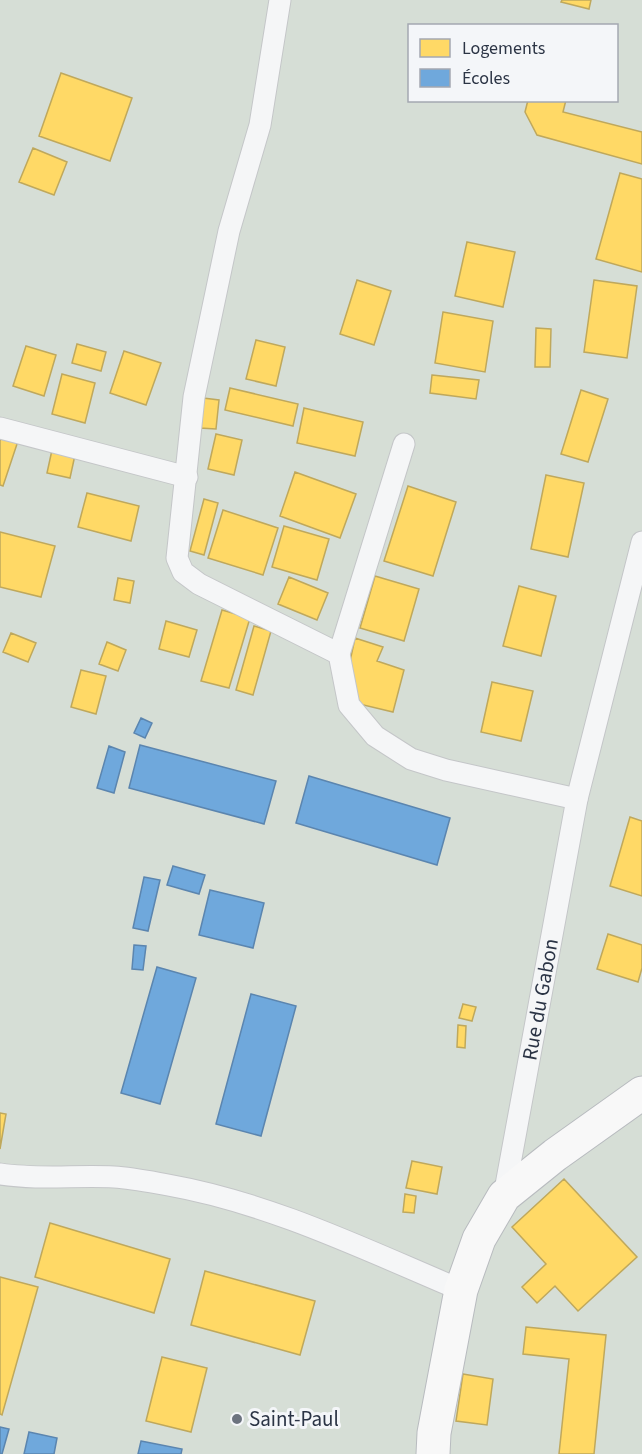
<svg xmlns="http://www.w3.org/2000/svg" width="642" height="1454" font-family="'Source Sans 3',sans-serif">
<rect width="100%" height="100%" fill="#e6e8ea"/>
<path fill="#d6ded6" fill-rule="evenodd" d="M0,0H642V1454H0ZM410,26H616V100H410Z"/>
<path fill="#ffd966" stroke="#bfa85c" stroke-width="1.5" d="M562,0H591L589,9L561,2Z
M61,73L132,98L110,161L39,136Z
M528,100H566L563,112L642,132V164L537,135L525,112Z
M33,148L67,162L54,195L19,182Z
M620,173L642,179V272L596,259Z
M467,242L515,252L503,307L455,296Z
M357,280L391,291L374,345L340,334Z
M594,280L637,286L627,358L584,352Z
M443,312L493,321L485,372L435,363Z
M536,328L551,329L550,367H535Z
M256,340L285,347L276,386L246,379Z
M77,344L106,352L101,371L72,363Z
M26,346L56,355L44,396L13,386Z
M124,351L161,363L146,405L110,393Z
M62,374L95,383L85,423L52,414Z
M432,375L479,380L476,399L430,393Z
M230,388L298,404L293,426L225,410Z
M581,390L608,399L588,462L561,454Z
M203,398L219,400L216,429L200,428Z
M304,408L363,422L355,456L297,443Z
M3,432L19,438L3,486L0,485V441Z
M216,434L242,440L234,475L208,469Z
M52,450L75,455L70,478L47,473Z
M295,472L356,494L340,538L280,516Z
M546,475L584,483L568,557L531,549Z
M408,486L456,502L433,576L384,561Z
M87,493L139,506L131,541L78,527Z
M204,499L218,503L204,555L190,551Z
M223,510L278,528L263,575L208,558Z
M284,526L329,539L317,580L272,567Z
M0,532L55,546L41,597L0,587Z
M375,576L419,589L404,641L360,628Z
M289,577L328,593L317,620L278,604Z
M118,578L134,581L130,603L114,600Z
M519,586L556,596L541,656L503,646Z
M222,610L250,618L229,688L201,681Z
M166,621L197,630L189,657L159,649Z
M254,626L271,631L253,695L236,690Z
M11,633L36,643L28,662L3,652Z
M355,638L383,647L377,661L404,670L393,712L355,703L349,666Z
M107,642L126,650L118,671L99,664Z
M81,670L106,676L96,714L71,707Z
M492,682L533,691L521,741L481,732Z
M630,817L642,821V896L610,886Z
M608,934L642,945V968L638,982L597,969Z
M463,1004L476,1007L472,1021L459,1018Z
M458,1025L466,1026L465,1048L457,1047Z
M0,1113L6,1114L0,1149Z
M412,1161L442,1167L437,1194L406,1188Z
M564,1179L637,1257L578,1311L555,1286L537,1303L522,1287L546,1264L512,1227Z
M405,1194L416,1196L414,1213L403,1212Z
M50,1223L170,1259L154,1313L35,1277Z
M205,1271L315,1301L300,1355L191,1325Z
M0,1277L38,1287L2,1415L0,1414Z
M526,1327L606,1335L594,1454H559L569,1359L523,1354Z
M162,1357L207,1368L191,1432L146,1421Z
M463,1374L493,1379L487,1425L456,1421Z"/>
<path fill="#6fa8dc" stroke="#5b85af" stroke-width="1.5" d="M141,718L152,723L145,738L134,733Z
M140,745L276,781L264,824L129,788Z
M109,746L125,752L114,793L97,788Z
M309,776L450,818L437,865L296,823Z
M173,866L205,875L199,894L167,885Z
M144,877L160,880L148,931L133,928Z
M210,890L264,903L253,948L199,935Z
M134,945L146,946L143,970L132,969Z
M157,967L196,978L160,1104L121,1093Z
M251,994L296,1006L261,1136L216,1124Z
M0,1427L9,1429L2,1454H0Z
M29,1432L57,1438L54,1454H24Z
M141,1441L182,1449L181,1454H138Z"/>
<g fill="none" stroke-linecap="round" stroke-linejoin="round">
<defs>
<g id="street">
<path d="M280,0L260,125L229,231L194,397L177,558L183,572L199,584L339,654L349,705L375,736L411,759L446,770L577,799"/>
<path d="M0,428L187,477"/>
<path d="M339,654L404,444"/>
<path d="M0,1174C39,1180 76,1175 114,1177C132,1178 151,1182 168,1185C270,1203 366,1250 461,1290"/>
<path id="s1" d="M504,1196L577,799L642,542"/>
</g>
<path id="highway" d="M433,1454L434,1433L461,1290L479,1239L504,1196L555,1155L642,1093"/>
</defs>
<use href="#street" stroke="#c4c6c8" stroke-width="23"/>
<use href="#highway" stroke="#b8bbbf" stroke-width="35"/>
<use href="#street" stroke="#f5f6f7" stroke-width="21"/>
<use href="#highway" stroke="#f8f8f8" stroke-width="33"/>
</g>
<circle fill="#6c737f" stroke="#f4f6f9" stroke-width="2" cx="237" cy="1419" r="6"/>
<g text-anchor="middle" stroke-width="6" stroke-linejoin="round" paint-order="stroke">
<g font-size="21" fill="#2b3445" stroke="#f4f6f9">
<text dy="7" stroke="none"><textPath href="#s1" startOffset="200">Rue du Gabon</textPath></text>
</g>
<g font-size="21" fill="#2b3445" stroke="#f4f6f9" text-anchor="start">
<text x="249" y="1426">Saint-Paul</text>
</g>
</g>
<rect x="408" y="24" width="210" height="78" fill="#f4f6f9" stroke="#a4a8b1" stroke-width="1.5"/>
<rect x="420" y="39" width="30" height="18" fill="#ffd966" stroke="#a4a8b1" stroke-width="1.5"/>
<text x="462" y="54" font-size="18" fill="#2b3445">Logements</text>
<rect x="420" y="69" width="30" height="18" fill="#6fa8dc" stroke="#a4a8b1" stroke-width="1.5"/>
<text x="462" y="84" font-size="18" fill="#2b3445">Écoles</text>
</svg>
